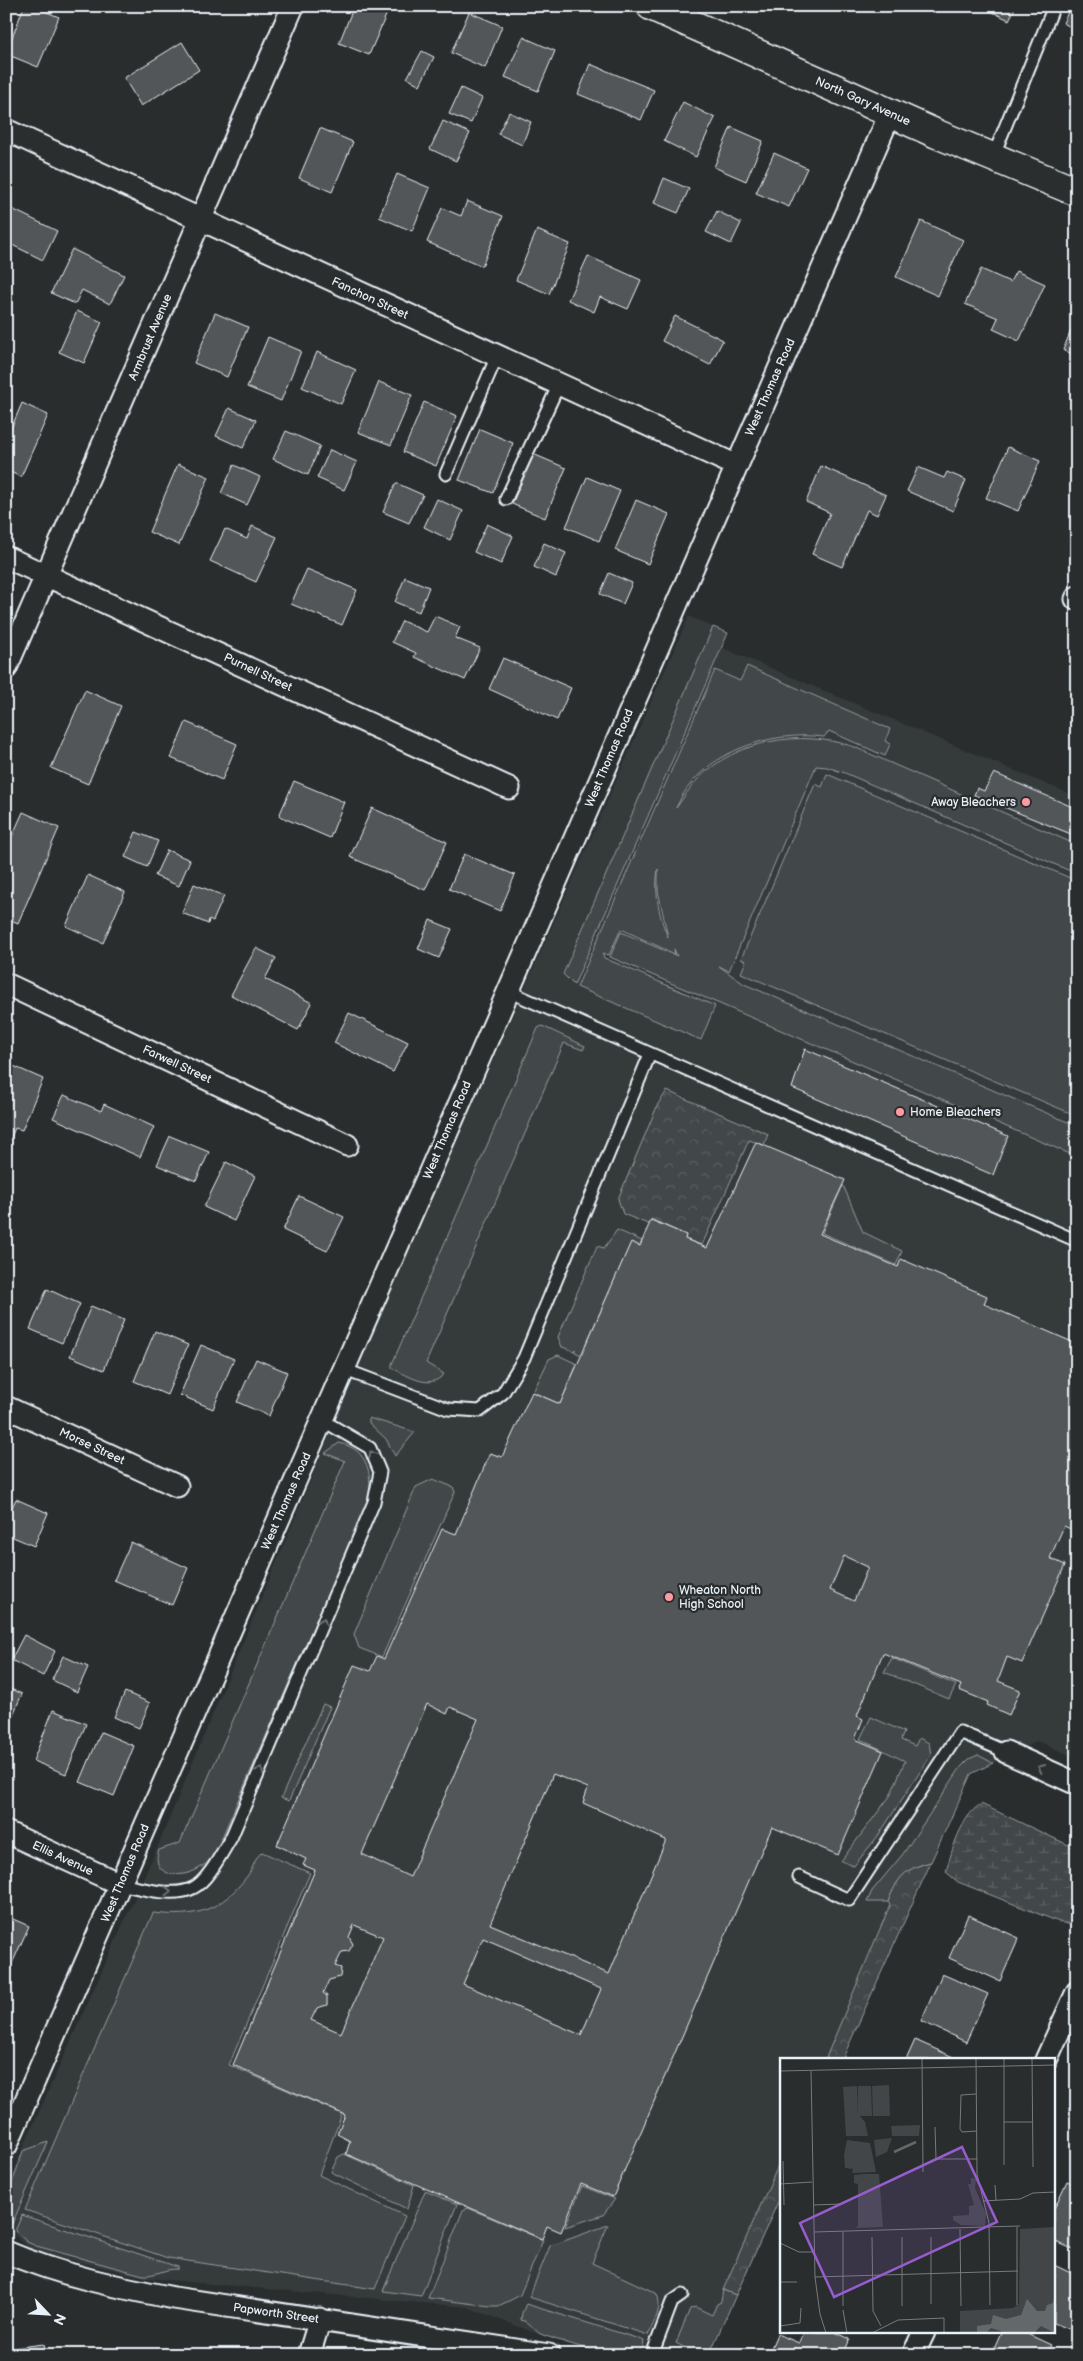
<svg xmlns="http://www.w3.org/2000/svg" width="1083" height="2361" font-family="'Balsamiq Sans',sans-serif">
<defs>
<pattern id="forest-crowns" width="20" height="18" patternUnits="userSpaceOnUse" patternTransform="scale(1.25)"><rect width="20" height="18" fill="#424648"/><path d="M2 6a3 3 0 1 1 6 0M12 15a3 3 0 1 1 6 0" fill="none" stroke="#5d6163"/></pattern>
<pattern id="wetland-marsh" width="20" height="14" patternUnits="userSpaceOnUse" patternTransform="scale(1.25)"><rect width="20" height="14" fill="#424648"/><path d="M1 5h8M5 5V1M11 12h8M15 12V8" fill="none" stroke="#5d6163"/></pattern>
</defs>
<rect width="100%" height="100%" fill="#2a2d2e"/>
<filter id="ink" filterUnits="userSpaceOnUse"><feTurbulence type="fractalNoise" baseFrequency=".02" numOctaves="2"/><feDisplacementMap in="SourceGraphic" scale="10" xChannelSelector="R" yChannelSelector="G"/><feConvolveMatrix kernelMatrix="1 2 1 2 8 2 1 2 1" color-interpolation-filters="sRGB"/></filter>
<g filter="url(#ink)">
<path fill="#363a3b" d="M689,616L713,627L725,649L1077,797V1758L1037,1741L971,1774L842,2060H782V2193L709,2355H604L543,2336L467,2307L147,2278L33,2251L9,2231L6,2220V2196L22,2150L157,1848L365,1350Z"/>
<path fill="#424648" stroke="#959ca0" fill-rule="evenodd" d="M713,627L728,633L574,985L563,974Z
M747,666L890,729L885,741L890,744L885,756L829,731L824,737C769,730 699,753 676,808C683,799 689,788 697,780C737,739 799,730 852,746L1077,845V874L845,773L827,767L816,766L729,971L719,966L744,984L1077,1126V1157L610,957L621,932L677,956L674,949L675,954L621,929L609,955L602,953L604,958L715,1006L701,1040L577,987L715,670L740,681ZM658,869V891L668,937C659,918 654,891 658,869Z
M827,774L1077,881V1116L741,973L746,961L741,959L815,784L822,787Z
M542,1026L585,1046L583,1050L564,1043L426,1363L444,1374C430,1391 409,1376 392,1368V1364L538,1028Z
M843,1185L863,1232L902,1251L896,1265L822,1233Z
M617,1230L642,1241L640,1246L631,1243L581,1355L575,1352V1349L574,1351L562,1347L558,1337L597,1246L604,1248Z
M558,1355L577,1364L560,1404L533,1392L549,1359Z
M369,1418L415,1432L395,1456L386,1439L369,1423Z
M339,1443C369,1449 373,1476 368,1501L216,1851C198,1884 147,1881 159,1850L180,1843L345,1461L325,1453Z
M433,1479L453,1487L455,1492L382,1657L359,1648L354,1634L416,1487Z
M892,1658L956,1685L949,1699L884,1672Z
M323,1704L330,1707L289,1801L281,1798Z
M871,1717L904,1732L901,1740L915,1746L919,1738L929,1743L931,1755L878,1836L854,1866L841,1861L890,1796L905,1761L860,1739Z
M978,1755L993,1763L971,1774L931,1862C904,1869 898,1877 888,1902H867L872,1891L903,1854L961,1767L969,1759Z
M262,1852L310,1873L229,2065L342,2114L319,2175L405,2216L375,2289L168,2258L25,2210L153,1913C197,1918 221,1911 248,1875C253,1868 255,1858 262,1852Z
M48,2142L12,2224L6,2201L23,2151Z
M344,2154L414,2185L407,2209L331,2172L338,2157Z
M582,2186L615,2199L603,2215L565,2227Z
M425,2191L457,2204L421,2296L383,2291Z
M468,2208L543,2240L520,2295L509,2301L498,2306H490L428,2298L463,2210Z
M22,2215L178,2267V2269C162,2269 155,2276 143,2275L36,2246L27,2242L15,2231Z
M608,2225L592,2263L656,2293C664,2306 654,2322 648,2335L529,2297L550,2246Z
M723,2290L736,2295L709,2355H698L676,2343L690,2309L695,2307L712,2315L717,2304L721,2302Z
M526,2304L636,2338L644,2341L643,2347L635,2355C605,2355 571,2345 543,2335C534,2332 532,2322 521,2320L522,2313Z"/>
<path fill="url(#forest-crowns)" stroke="#959ca0" d="M667,1091L768,1134L764,1145L749,1140L702,1245L685,1239L686,1235L651,1219L648,1224L623,1214L618,1199L658,1104Z
M931,1862L842,2060H825L890,1905L888,1902C898,1877 904,1869 931,1862Z
M782,2157V2193L736,2295L723,2290Z"/>
<path fill="url(#wetland-marsh)" stroke="#959ca0" d="M981,1804L1077,1849V1926L1059,1922L958,1882L946,1872C952,1850 961,1816 981,1804Z"/>
<path fill="#535759" stroke="#e8f1f8" fill-rule="evenodd" d="M24,6H32L59,17L38,67L6,54Z
M354,6H390L369,55L339,43Z
M980,6H1016L1009,20Z
M1071,6H1077V30L1063,23Z
M469,12L502,26L485,68L451,53Z
M523,37L555,51L538,91L505,77Z
M182,42L199,70L141,106L124,78Z
M422,51L434,57L420,85L407,78Z
M590,64L654,90L641,120L578,94Z
M461,88L482,98L471,123L449,114Z
M683,102L715,118L696,157L664,141Z
M509,112L531,122L522,145L498,134Z
M443,121L470,133L456,161L430,149Z
M731,127L763,141L746,181L714,167Z
M320,128L353,142L332,192L299,178Z
M774,153L807,168L789,207L756,193Z
M397,174L430,188L412,231L379,217Z
M664,178L689,189L678,213L654,203Z
M467,201L503,216L482,266L427,242L442,208L461,216Z
M12,209L57,231L43,260L6,242V222Z
M717,211L741,223L731,244L706,232Z
M921,221L963,240L938,296L896,277Z
M537,230L570,244L549,294L516,280Z
M72,249L124,275L110,304L82,290L75,304L51,293Z
M588,256L641,280L628,309L600,297L594,312L568,300Z
M981,269L1010,282L1016,271L1045,284L1019,341L993,329L998,318L965,304Z
M77,311L102,322L84,363L59,352Z
M215,313L248,327L227,377L194,363Z
M675,316L723,340L710,365L662,341Z
M1077,316V356L1063,350Z
M268,337L301,351L281,401L247,387Z
M317,352L356,370L341,404L302,387Z
M379,382L412,395L391,445L358,432Z
M424,402L457,416L436,466L403,452Z
M22,403L48,415L21,477L6,470V429L10,431Z
M229,408L256,420L243,448L216,436Z
M480,429L513,443L493,493L459,480Z
M286,431L320,446L308,475L273,459Z
M1008,447L1040,461L1018,511L986,498Z
M330,450L357,462L344,490L317,478Z
M533,454L566,468L545,518L512,504Z
M178,464L209,477L179,545L149,532Z
M234,465L260,477L247,505L221,493Z
M821,466L886,495L877,515L867,510L842,567L812,554L830,513L806,502Z
M918,467L944,478L947,472L966,480L953,511L907,491Z
M587,477L620,491L599,541L566,527Z
M396,483L423,495L409,523L383,512Z
M437,499L463,511L450,540L424,527Z
M636,500L669,514L648,564L615,550Z
M487,524L513,536L501,564L474,552Z
M252,526L277,537L256,582L210,561L225,529L247,539Z
M544,543L566,553L556,577L534,567Z
M307,569L357,590L342,625L291,604Z
M609,573L632,583L623,604L600,594Z
M405,577L429,587L419,612L395,602Z
M435,616L460,627L455,638L480,648L465,680L414,657L416,653L392,642L402,621L427,632Z
M503,658L571,688L557,720L489,689Z
M85,690L121,706L88,784L51,768Z
M186,722L237,744L222,780L171,758Z
M994,773L1077,809L1076,836L974,795L977,788L984,791Z
M294,781L344,802L330,838L279,816Z
M372,808L447,842L425,890L350,857Z
M23,812L59,828L18,923L6,918V850Z
M136,832L158,841L147,867L125,857Z
M167,850L190,860L179,886L155,876Z
M464,854L515,875L500,911L449,889Z
M88,875L125,892L103,943L66,926Z
M194,884L224,896L213,921L209,919L208,924L182,913Z
M430,920L452,929L439,958L418,949Z
M256,948L276,958L265,979L312,1003L298,1030L231,995Z
M349,1013L408,1042L393,1072L334,1043Z
M805,1049L1008,1136L993,1175L792,1088Z
M11,1065L43,1079L22,1130L15,1128L6,1149V1078Z
M64,1095L101,1111L104,1104L154,1127L140,1157L53,1118Z
M170,1136L209,1152L196,1181L157,1165Z
M756,1142L845,1180L820,1234L898,1267L901,1259L987,1296L984,1304L1077,1344V1532L1064,1526L1050,1558L1065,1565L1022,1663L1007,1657L998,1681L1020,1690L1009,1715L987,1705L988,1702L959,1690L961,1685L883,1653L857,1716L863,1719L855,1739L883,1751L838,1855L772,1827L613,2197L581,2184L561,2232L547,2226L542,2239L346,2154L350,2141L337,2134L345,2115L233,2065L315,1870L303,1865L306,1859L277,1845L354,1665L370,1671L377,1656L384,1659L442,1529L456,1534L490,1453L502,1457L532,1392L560,1404L631,1242L640,1246L651,1220L686,1235L685,1239L707,1248ZM844,1556L868,1567L854,1601L830,1590ZM427,1704L447,1714L450,1707L478,1719L410,1877L362,1854ZM553,1774L588,1788L583,1803L666,1840L609,1974L490,1924ZM354,1925L383,1937L341,2033L311,2020L317,2008L327,2005V1996L323,1993L329,1980L340,1977L341,1968L335,1966L342,1952L349,1951L353,1944L349,1937ZM483,1938L601,1989L581,2035L463,1984Z
M226,1162L255,1176L234,1221L204,1207Z
M299,1196L344,1217L327,1251L283,1230Z
M47,1289L80,1304L62,1343L30,1329Z
M91,1306L124,1320L104,1370L70,1356Z
M155,1331L188,1345L167,1395L134,1381Z
M201,1345L234,1359L213,1409L180,1395Z
M256,1359L287,1372L269,1416L237,1402Z
M16,1499L48,1513L34,1546L6,1534V1520Z
M131,1542L188,1568L172,1605L114,1580Z
M24,1635L55,1651L43,1676L11,1660Z
M63,1656L88,1667L77,1692L52,1680Z
M6,1687L22,1694L6,1731Z
M125,1692L150,1703L139,1728L114,1717Z
M53,1710L86,1724L66,1774L33,1761Z
M101,1732L134,1746L114,1796L80,1782Z
M968,1915L1019,1938L1000,1981L949,1958Z
M6,1916L29,1926L6,1977Z
M942,1974L988,1994L966,2042L921,2021Z
M915,2040L960,2060H906Z
M1067,2181L1077,2185V2251L1054,2241V2209Z
M1054,2265L1077,2276V2312L1069,2329L1054,2323Z
M804,2332H835L850,2339L843,2355H768L777,2334L799,2343Z
M1001,2332H1023L1051,2345L1046,2355H991Z
M44,2344L46,2355H13L12,2348Z"/>
<g fill="none" stroke-linecap="round" stroke-linejoin="round">
<defs>
<path id="service" d="M993,157L1054,6
M446,474L497,356
M506,499L559,384
M508,991L1077,1241
M343,1369L448,1409L480,1411L503,1393L524,1358L650,1054
M799,1877L849,1900L960,1732L1006,1752
M120,1884C140,1888 174,1898 193,1888C208,1881 222,1852 231,1838L374,1502L380,1472L370,1448L322,1420
M652,2355L672,2302L682,2295"/>
<path id="minor" d="M6,130L735,465
M6,557L509,788
M1076,599L1077,597
M6,668L293,6
M6,984L347,1145
M6,1407L177,1486
M1006,1752L1077,1784
M6,1832L120,1884
M1046,2060L1077,1992
M6,2146L890,114
M6,2252C60,2275 117,2287 174,2298L549,2355
M309,2355L320,2319
M913,2355L924,2332"/>
<path id="tertiary" d="M651,6L937,134L1077,192"/>
</defs>
<use href="#service" stroke="#e8f1f8" stroke-width="15"/>
<use href="#minor" stroke="#e8f1f8" stroke-width="25"/>
<use href="#tertiary" stroke="#e8f1f8" stroke-width="31"/>
<use href="#service" stroke="#2a2d2e" stroke-width="11"/>
<use href="#minor" stroke="#2a2d2e" stroke-width="21"/>
<use href="#tertiary" stroke="#2a2d2e" stroke-width="28"/>
</g>
<defs><path id="oneway-chevron" d="M-2-3.5L2.5 0L-2 3.5" fill="none" stroke-width="1.6" stroke-linecap="round" stroke-linejoin="round" transform="scale(1.25)"/></defs>
<g stroke="#6c7275">
<use href="#oneway-chevron" transform="translate(372 1454) rotate(-118)"/>
<use href="#oneway-chevron" transform="translate(323 1621) rotate(-67)"/>
<use href="#oneway-chevron" transform="translate(1041 1768) rotate(-155)"/>
<use href="#oneway-chevron" transform="translate(260 1770) rotate(-67)"/>
<use href="#oneway-chevron" transform="translate(168 1891)"/>
</g>
</g>
<g fill="#ff9aa2" stroke="#2a2d2e" stroke-width="2">
<circle cx="1026" cy="802" r="5"/>
<circle cx="900" cy="1112" r="5"/>
<circle cx="669" cy="1597" r="5"/>
</g>
<g text-anchor="middle" stroke-width="4.5" stroke-linejoin="round" paint-order="stroke">
<g font-size="12" fill="#e8f1f8" stroke="#2a2d2e">
<text transform="translate(863 101) rotate(24)" y="4">North Gary Avenue</text>
<text transform="translate(370 298) rotate(25)" y="4">Fanchon Street</text>
<text transform="translate(150 337) rotate(-67)" y="4">Armbrust Avenue</text>
<text transform="translate(770 387) rotate(-66)" y="4">West Thomas Road</text>
<text transform="translate(258 672) rotate(25)" y="4">Purnell Street</text>
<text transform="translate(609 758) rotate(-67)" y="4">West Thomas Road</text>
<text transform="translate(177 1064) rotate(25)" y="4">Farwell Street</text>
<text transform="translate(447 1130) rotate(-67)" y="4">West Thomas Road</text>
<text transform="translate(92 1446) rotate(25)" y="4">Morse Street</text>
<text transform="translate(286 1501) rotate(-66)" y="4">West Thomas Road</text>
<text transform="translate(63 1858) rotate(25)" y="4">Ellis Avenue</text>
<text transform="translate(125 1873) rotate(-67)" y="4">West Thomas Road</text>
<text transform="translate(276 2313) rotate(8)" y="4">Papworth Street</text>
</g>
<g font-size="12" fill="#e8f1f8" stroke="#2a2d2e" text-anchor="start">
<text x="1016" y="806" text-anchor="end">Away Bleachers</text>
<text x="910" y="1116">Home Bleachers</text>
<text x="679" y="1594">Wheaton North<tspan x="679" dy="14">High School</tspan></text>
</g>
</g>
<g transform="translate(780 2058)">
<rect width="275" height="275" fill="#2a2d2e"/>
<path d="M109,27L110,58H93L92,28ZM77,28L78,57V28H91L92,58H80L85,64L88,78H66L63,29ZM140,67L139,78H112L111,68ZM112,80L107,94L96,99L94,82ZM67,82L90,85L96,114L72,115L73,111L65,110L64,97ZM83,116H99L103,169L75,170L78,168V126L74,125V117ZM191,120L196,121L195,130L206,156L205,168L181,167L173,162V158L189,157V148L194,147L188,126H191ZM275,169V275H180V253L233,250L239,246L240,171Z" fill="#424648"/>
<path d="M275,235V275L261,268L254,275H227L211,270L206,275H197V268L211,266L213,257L226,261L241,257L247,241L257,253H265L267,247L273,245Z" fill="#63686b"/>
<path fill="none" stroke="#63686b" stroke-width="2.5" d="M114,94L136,84"/>
<path fill="none" stroke="#767b7f" stroke-width="1" d="M142,0L143,114M196,0L197,116L209,165L210,247M224,0V107M252,0L253,109M0,13L275,7M31,13L35,219L40,256L46,275M196,36L181,37L180,71L182,74L197,73M224,64H252M155,69L156,101H197M3,103L4,147M0,126L32,124M215,127L216,142M203,143L240,141L253,135L275,134M33,147L61,146M180,171L181,248M34,174L240,168M63,174V248M92,179L93,253L101,268M151,179V246M0,185L19,194H34M35,219L238,213M0,224H17M237,247V169M122,248V179M63,252L67,275M0,268L20,265L21,250M92,275L118,262L164,260V275"/>
<path fill="#965dcd" fill-opacity="0.15" stroke="#965dcd" stroke-width="2.5" d="M182,89L217,164L54,239L20,165Z"/>
<rect width="275" height="275" fill="none" stroke="#e8f1f8" stroke-width="2.5"/>
</g>
<rect width="1083" height="2361" fill="none" stroke="#2a2d2e" stroke-width="25"/>
<rect x="12" y="12" width="1058" height="2336" fill="none" stroke="#e8f1f8" stroke-width="2" filter="url(#ink)"/>
<g transform="translate(48 2314) rotate(115)" stroke="#2a2d2e" stroke-width="4" paint-order="stroke">
<path d="M0-4L9 19L0 12L-9 19Z" fill="#e8f1f8"/>
<text y="-8" font-size="14" font-weight="bold" text-anchor="middle" fill="#e8f1f8">N</text>
</g>
</svg>
